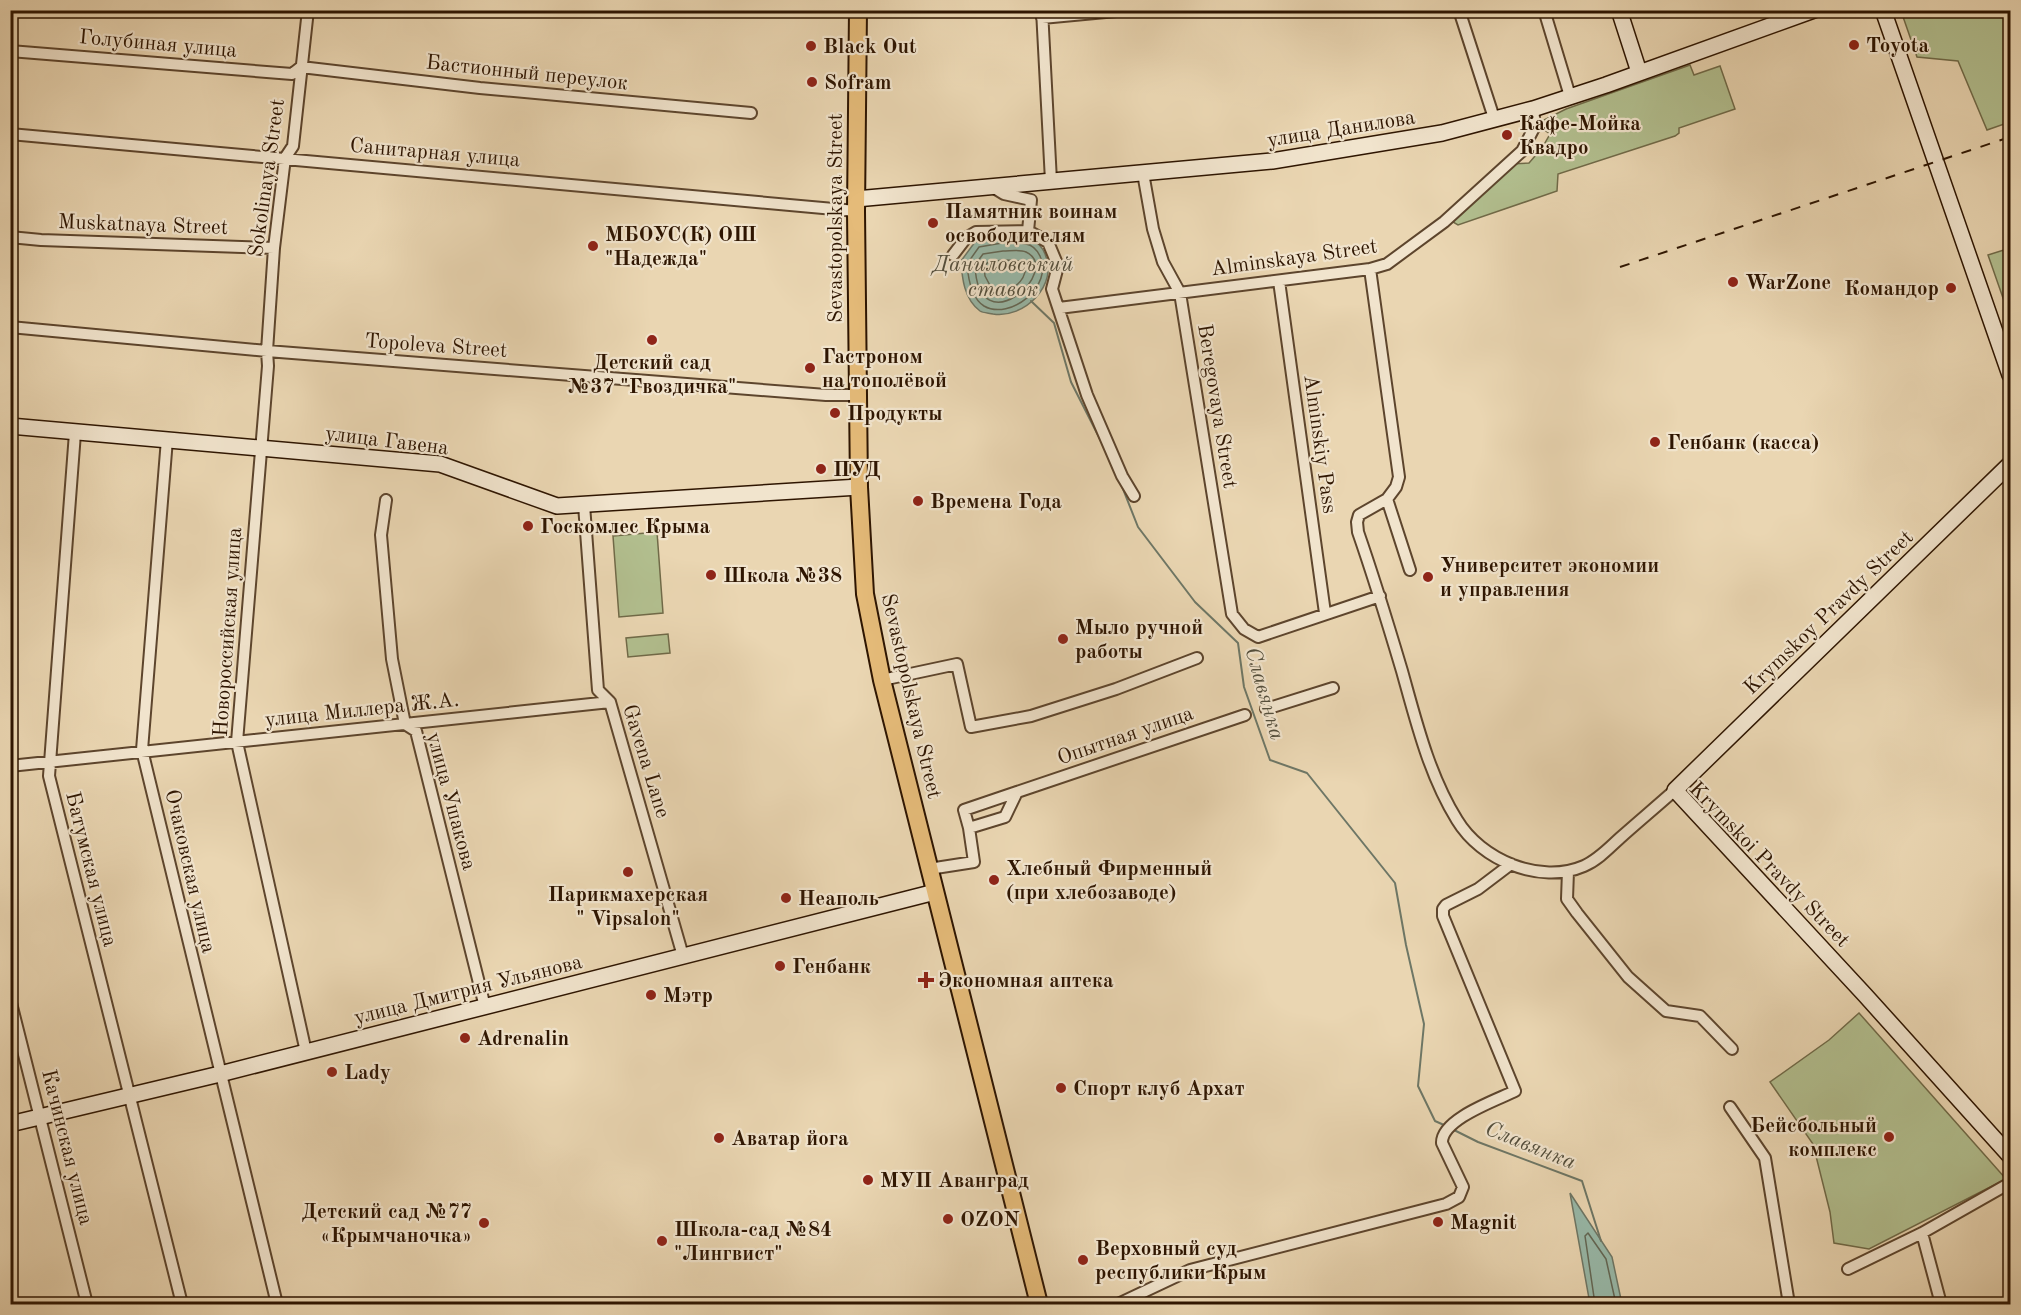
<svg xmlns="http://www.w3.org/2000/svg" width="2021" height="1315" font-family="'Old Standard TT',serif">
<rect width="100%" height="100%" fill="#ead6b2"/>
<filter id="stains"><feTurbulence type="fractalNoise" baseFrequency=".00333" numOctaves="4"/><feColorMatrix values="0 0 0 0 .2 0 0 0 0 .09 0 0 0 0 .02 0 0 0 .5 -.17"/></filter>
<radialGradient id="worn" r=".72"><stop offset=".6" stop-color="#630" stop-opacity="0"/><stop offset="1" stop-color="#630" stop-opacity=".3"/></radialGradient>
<path fill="#b2bf8f" stroke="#706a48" stroke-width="1.5" d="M1901,11H2010V122L1987,130L1958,61L1917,57Z
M1690,65L1694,75L1720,66L1735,109L1679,128V133L1675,136L1558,174L1557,191L1458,225L1453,222L1462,209L1510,164L1529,163L1542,148L1550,134L1540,127L1542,121L1566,109Z
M2010,248V318L1988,255Z
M657,532L663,613L619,617L613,536Z
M668,634L670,653L628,657L626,638Z
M1859,1013L2006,1179L1869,1249L1834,1243L1830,1212L1813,1144L1770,1082L1829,1040Z"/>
<path fill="#98b9a9" stroke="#6e7766" stroke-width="1.5" d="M1002,237C1010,237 1022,236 1030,238C1036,240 1043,248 1045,254C1059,285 1024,319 993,314C989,313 983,313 980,311C964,299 962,278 961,261L975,242Z
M1570,1193L1612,1257L1622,1304H1590Z"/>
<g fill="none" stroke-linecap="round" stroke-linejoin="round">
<path stroke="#636755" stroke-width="1.5" d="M1002,243C1010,243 1018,242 1026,244C1032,245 1037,250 1040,256C1054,286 1010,321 984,306C971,298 968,277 967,264L979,247Z
M1003,251C1010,251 1020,249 1026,252C1064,270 978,347 975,265L983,254Z
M1004,260L1023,261L1026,266C1025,283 1010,294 993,291L985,276L984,267L988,262Z
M1595,1304L1585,1236L1588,1233L1606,1259L1616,1304"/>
<path stroke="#6e7766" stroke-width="2" d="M1031,301L1054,323L1071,382L1105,449
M1121,484L1138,527L1195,602L1238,643L1244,687L1270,760L1307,773L1395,883L1406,945L1424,1024L1418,1086L1435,1121L1444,1125
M1454,1130L1478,1142L1582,1181L1601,1241"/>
<defs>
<path id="street" d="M1042,10L1051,181
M1459,10L1494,118
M1544,10L1570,96
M1042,18L1127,10
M10,51L292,74L301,67L480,88L751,113
M10,134L856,211
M1143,173L1153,229L1163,262L1180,293L1232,614L1244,629L1258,637L1380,596
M1028,231L1048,242L1058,266L1052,289L1087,395L1122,476L1134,496
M10,237L41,240L274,248
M953,255L966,238L976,232L1028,231L1031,200L1004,194L991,186
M1370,269L1399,477L1396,487L1387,499
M1279,281L1325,613
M1059,308L1370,269L1387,264L1444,222L1522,151L1535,126L1533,109
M10,327L267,351L826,395H859
M75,433L49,776L182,1304
M167,439L142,750L277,1304
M386,500L381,535L392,659L405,724L416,731L485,1007
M584,505L598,690L610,702L683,956
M1410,570L1387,499L1359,515L1357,522L1358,532C1374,578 1388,624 1402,671C1416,721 1429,775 1457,820C1481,860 1540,885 1584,866C1598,860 1609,848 1620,838C1638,822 1657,806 1675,790
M882,680L957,664L971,727L1031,716L1116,689L1197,658
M1266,709L1333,688
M10,766L610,702
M969,828L964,810L1017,792
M929,869L974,862L969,828L1005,817L1017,792L1245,715
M1568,871L1567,899L1577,913L1628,977L1666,1011L1700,1016L1732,1049
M10,999L87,1304
M306,1052L237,742L268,366L267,351L274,248L285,158L293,146L308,10
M1730,1107L1765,1158L1789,1304
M1922,1233L1941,1304
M1848,1269L1922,1233L2010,1183
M1118,1304L1190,1270L1446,1204L1459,1197L1463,1187L1442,1143C1441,1119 1497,1100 1515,1091L1443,916V909L1446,905L1478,889L1511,864"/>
<path id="secondary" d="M1619,10L1639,72
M1883,10L2010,375
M856,199L1272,161L1442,133L1533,109L1606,85L1814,10
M10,426L440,464L557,506L859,487
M2010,464L1675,790L1865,995L2010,1156
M10,1124L220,1074L935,892"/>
<path id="primary" d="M858,10L856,211L859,487L865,594L882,680L1039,1304"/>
</defs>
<use href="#street" stroke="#5d452d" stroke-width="14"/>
<use href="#secondary" stroke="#2e1501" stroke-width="18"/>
<use href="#primary" stroke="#2e1501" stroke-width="20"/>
<use href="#street" stroke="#f1e4cd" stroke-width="10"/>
<use href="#secondary" stroke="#f1e4cd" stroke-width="15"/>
<use href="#primary" stroke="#e5bb79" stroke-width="16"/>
<path stroke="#2e1501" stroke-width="2" stroke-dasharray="10 10" stroke-linecap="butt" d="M1620,267L2010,137"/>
</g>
<g fill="#8f2418" stroke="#f1e4cd" stroke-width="2">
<circle cx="1854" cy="45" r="6"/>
<circle cx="811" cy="46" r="6"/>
<circle cx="812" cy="82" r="6"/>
<circle cx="1507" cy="135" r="6"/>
<circle cx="933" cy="223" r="6"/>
<circle cx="593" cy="246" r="6"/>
<circle cx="1733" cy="282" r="6"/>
<circle cx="1951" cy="288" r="6"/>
<circle cx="652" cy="340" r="6"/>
<circle cx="810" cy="368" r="6"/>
<circle cx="835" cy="413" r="6"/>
<circle cx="1655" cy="442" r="6"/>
<circle cx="821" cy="469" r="6"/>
<circle cx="918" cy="501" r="6"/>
<circle cx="528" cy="526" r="6"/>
<circle cx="711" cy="575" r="6"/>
<circle cx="1428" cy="577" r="6"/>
<circle cx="1063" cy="639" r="6"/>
<circle cx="628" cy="872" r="6"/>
<circle cx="994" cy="880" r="6"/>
<circle cx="786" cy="898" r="6"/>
<circle cx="780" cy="966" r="6"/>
<path d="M923 971h6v6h6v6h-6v6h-6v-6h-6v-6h6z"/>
<circle cx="651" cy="995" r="6"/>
<circle cx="465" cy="1038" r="6"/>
<circle cx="332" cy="1072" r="6"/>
<circle cx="1061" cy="1088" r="6"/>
<circle cx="1889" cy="1137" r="6"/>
<circle cx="719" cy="1138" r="6"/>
<circle cx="868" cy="1180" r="6"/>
<circle cx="948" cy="1219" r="6"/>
<circle cx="1438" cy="1222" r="6"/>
<circle cx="484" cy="1223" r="6"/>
<circle cx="662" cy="1241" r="6"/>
<circle cx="1083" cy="1260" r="6"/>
</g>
<g text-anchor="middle" stroke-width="4.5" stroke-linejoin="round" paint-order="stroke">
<g font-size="21" fill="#2e1501" stroke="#f1e4cd">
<text transform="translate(158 43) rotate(5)" y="7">Голубиная улица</text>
<text transform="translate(527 72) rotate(6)" y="7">Бастионный переулок</text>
<text transform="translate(1341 128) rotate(-9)" y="7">улица Данилова</text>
<text transform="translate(435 152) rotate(5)" y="7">Санитарная улица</text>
<text transform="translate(266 178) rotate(-82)" y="7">Sokolinaya Street</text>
<text transform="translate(835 218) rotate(-90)" y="7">Sevastopolskaya Street</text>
<text transform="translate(143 224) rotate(2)" y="7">Muskatnaya Street</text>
<text transform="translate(1294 257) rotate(-8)" y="7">Alminskaya Street</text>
<text transform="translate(436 345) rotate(4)" y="7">Topoleva Street</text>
<text transform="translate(1218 406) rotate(81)" y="7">Beregovaya Street</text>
<text transform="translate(387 440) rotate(7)" y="7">улица Гавена</text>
<text transform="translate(1321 444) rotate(82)" y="7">Alminskiy Pass</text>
<text transform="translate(1828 612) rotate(-44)" y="7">Krymskoy Pravdy Street</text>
<text transform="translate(227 632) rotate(-86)" y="7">Новороссийская улица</text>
<text transform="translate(912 696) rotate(77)" y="7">Sevastopolskaya Street</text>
<text transform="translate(362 709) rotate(-6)" y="7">улица Миллера Ж.А.</text>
<text transform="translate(1125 735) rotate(-19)" y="7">Опытная улица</text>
<text transform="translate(647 761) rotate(73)" y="7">Gavena Lane</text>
<text transform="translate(452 801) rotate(75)" y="7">улица Ушакова</text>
<text transform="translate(1770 864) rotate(46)" y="7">Krymskoi Pravdy Street</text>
<text transform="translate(92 869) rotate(76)" y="7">Батумская улица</text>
<text transform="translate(191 871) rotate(77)" y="7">Очаковская улица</text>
<text transform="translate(468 989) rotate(-14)" y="7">улица Дмитрия Ульянова</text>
<text transform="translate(68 1147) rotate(76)" y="7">Качинская улица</text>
</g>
<g font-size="21" font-weight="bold" fill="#2e1501" stroke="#f1e4cd" text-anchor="start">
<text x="1866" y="52">Toyota</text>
<text x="823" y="53">Black Out</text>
<text x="824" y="89">Sofram</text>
<text x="1519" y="130">Кафе-Мойка<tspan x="1519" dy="24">Квадро</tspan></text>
<text x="945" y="218">Памятник воинам<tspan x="945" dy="24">освободителям</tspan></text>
<text x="605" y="241">МБОУС(К) ОШ<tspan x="605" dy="24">"Надежда"</tspan></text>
<text x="1745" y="289">WarZone</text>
<text x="1939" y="295" text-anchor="end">Командор</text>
<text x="822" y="363">Гастроном<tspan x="822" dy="24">на тополёвой</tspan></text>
<text x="652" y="369" text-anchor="middle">Детский сад<tspan x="652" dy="24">№37 "Гвоздичка"</tspan></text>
<text x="847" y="420">Продукты</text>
<text x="1667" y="449">Генбанк (касса)</text>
<text x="833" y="476">ПУД</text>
<text x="930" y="508">Времена Года</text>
<text x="540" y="533">Госкомлес Крыма</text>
<text x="1440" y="572">Университет экономии<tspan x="1440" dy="24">и управления</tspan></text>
<text x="723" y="582">Школа №38</text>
<text x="1075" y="634">Мыло ручной<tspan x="1075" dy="24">работы</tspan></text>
<text x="1006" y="875">Хлебный Фирменный<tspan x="1006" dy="24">(при хлебозаводе)</tspan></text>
<text x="628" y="901" text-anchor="middle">Парикмахерская<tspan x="628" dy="24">" Vipsalon"</tspan></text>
<text x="798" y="905">Неаполь</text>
<text x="792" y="973">Генбанк</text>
<text x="938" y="987">Экономная аптека</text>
<text x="663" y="1002">Мэтр</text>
<text x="477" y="1045">Adrenalin</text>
<text x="344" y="1079">Lady</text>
<text x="1073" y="1095">Спорт клуб Архат</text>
<text x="1877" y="1132" text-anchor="end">Бейсбольный<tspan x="1877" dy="24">комплекс</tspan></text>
<text x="731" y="1145">Аватар йога</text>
<text x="880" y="1187">МУП Аванград</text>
<text x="472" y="1218" text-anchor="end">Детский сад №77<tspan x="472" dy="24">«Крымчаночка»</tspan></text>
<text x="960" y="1226">OZON</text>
<text x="1450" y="1229">Magnit</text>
<text x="674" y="1236">Школа-сад №84<tspan x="674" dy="24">"Лингвист"</tspan></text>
<text x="1095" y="1255">Верховный суд<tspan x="1095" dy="24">республики Крым</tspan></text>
</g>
<g font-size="22" font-style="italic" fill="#534e3c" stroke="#f1e4cd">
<text x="1003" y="271">Даниловський<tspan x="1003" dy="25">ставок</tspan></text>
<text transform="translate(1266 693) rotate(74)" y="8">Славянка</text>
<text transform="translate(1531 1144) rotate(22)" y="8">Славянка</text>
</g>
</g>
<rect width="2021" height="1315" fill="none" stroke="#ead6b2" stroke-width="36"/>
<rect x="12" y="12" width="1997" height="1291" fill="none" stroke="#2e1501" stroke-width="3"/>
<rect x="18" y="18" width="1985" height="1279" fill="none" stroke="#2e1501" stroke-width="1.5"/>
<rect width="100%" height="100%" filter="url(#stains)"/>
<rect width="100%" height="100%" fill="url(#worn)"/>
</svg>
